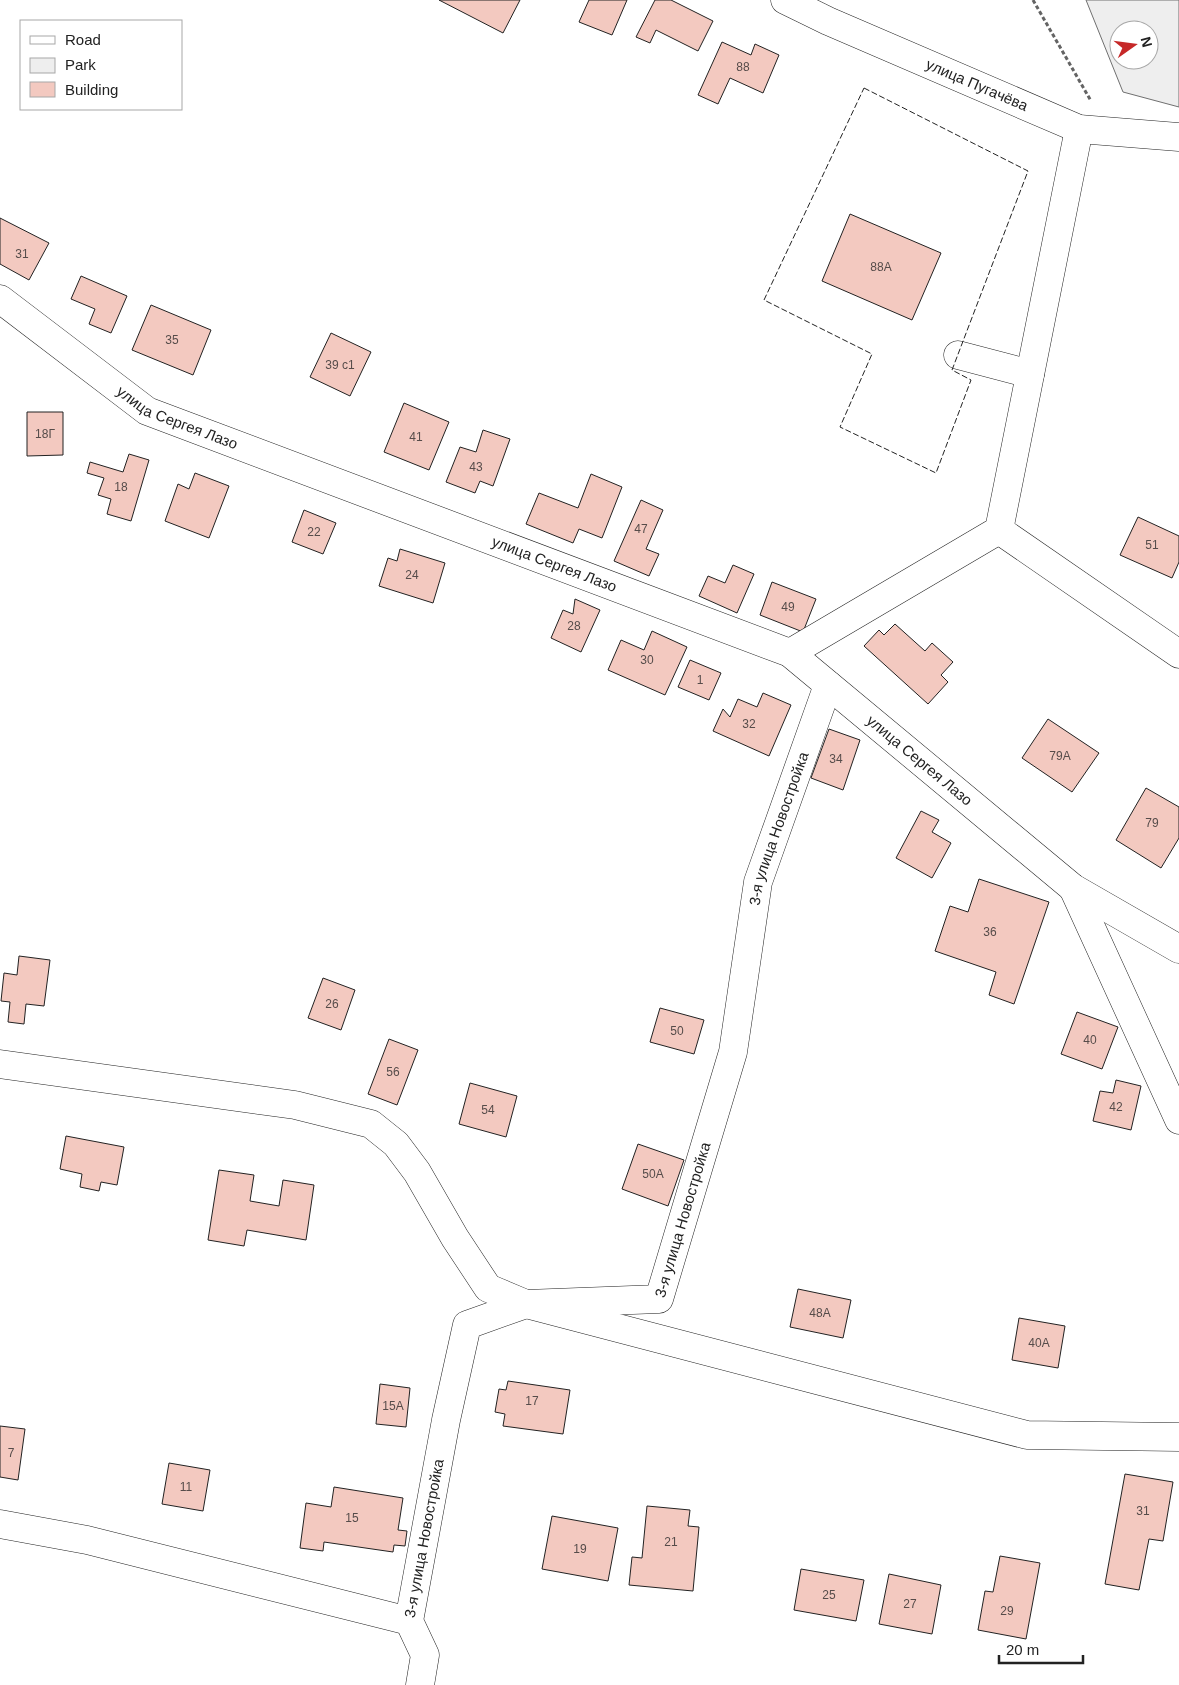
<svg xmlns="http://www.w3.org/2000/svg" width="1179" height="1685" font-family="Helvetica,sans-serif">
<rect width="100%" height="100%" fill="#fff"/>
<path fill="#eee" stroke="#6f6f6f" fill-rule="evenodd" d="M1086,0H1179V107L1123,92ZM1119,30H1149V60H1119Z"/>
<path fill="#f3c9c0" stroke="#222" d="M439,0H520L503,33Z
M589,0H627L612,35L579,22Z
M655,0H671L713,21L698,51L656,30L650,43L636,37Z
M722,42L751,55L755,44L779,55L763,93L730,78L718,104L698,95Z
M850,214L941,253L912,320L822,281Z
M0,218L49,243L29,280L0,264Z
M81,276L127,296L111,333L89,324L95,309L71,299Z
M151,305L211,330L193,375L132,350Z
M331,333L371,352L350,396L310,377Z
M404,403L449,422L429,470L384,452Z
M27,412H63V455L27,456Z
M483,430L510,439L493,486L480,481L475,493L446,482L460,447L476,452Z
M129,454L149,460L131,521L107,514L111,499L98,495L104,478L87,473L90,462L123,472Z
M195,473L229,486L209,538L165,521L178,484L189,489Z
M591,474L622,487L602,538L579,529L573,543L526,524L539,493L578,508Z
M641,500L663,510L646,549L659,554L649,576L614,561Z
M304,510L336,523L323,554L292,542Z
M1138,517L1179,536V562L1172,578L1120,555Z
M400,549L445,563L433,603L379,586L388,558L397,561Z
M733,565L754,574L737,613L699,596L708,576L725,583Z
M772,582L816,599L803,632L760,615Z
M575,599L600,610L581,652L551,638L563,610L573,614Z
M895,624L925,651L932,643L953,662L941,675L948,682L928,704L864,646L879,630L884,635Z
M652,631L687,647L665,695L608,670L621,640L644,650Z
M690,660L721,673L709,700L678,687Z
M763,693L791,705L769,756L713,731L723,709L730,717L738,699L757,707Z
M1048,719L1099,753L1072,792L1022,758Z
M829,729L860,740L843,790L811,778Z
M1146,788L1179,807V838L1161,868L1116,840Z
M921,811L939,820L932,832L951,843L932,878L896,858Z
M979,879L1049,902L1014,1004L989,995L996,972L935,951L950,906L968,912Z
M19,956L50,960L44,1006L26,1004L24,1024L8,1022L10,1002L1,1001L4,973L17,975Z
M323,978L355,990L341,1030L308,1018Z
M660,1008L704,1020L694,1054L650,1042Z
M1077,1012L1118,1027L1102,1069L1061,1054Z
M389,1039L418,1050L397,1105L368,1094Z
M1116,1080L1141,1086L1131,1130L1093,1121L1100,1091L1113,1093Z
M470,1083L517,1096L506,1137L459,1124Z
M66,1136L124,1147L117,1185L101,1182L99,1191L80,1187L82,1174L60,1169Z
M638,1144L684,1160L668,1206L622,1189Z
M219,1170L254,1175L250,1201L279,1206L283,1180L314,1185L306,1240L247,1230L244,1246L208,1240Z
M798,1289L851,1300L843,1338L790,1327Z
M1019,1318L1065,1326L1058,1368L1012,1360Z
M508,1381L570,1390L563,1434L503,1426L505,1414L495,1412L499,1389L506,1390Z
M380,1384L410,1388L406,1427L376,1424Z
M0,1426L25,1429L18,1480L0,1477Z
M169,1463L210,1470L203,1511L162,1504Z
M1125,1474L1173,1482L1163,1541L1149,1539L1139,1590L1105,1584Z
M334,1487L403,1498L398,1530L407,1531L405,1546L394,1545L393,1552L324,1542L323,1551L300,1548L306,1503L331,1507Z
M647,1506L690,1510L688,1526L699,1527L693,1591L629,1585L632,1557L642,1558Z
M552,1516L618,1528L608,1581L542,1569Z
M1000,1556L1040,1563L1026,1639L978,1630L985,1591L993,1592Z
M801,1569L864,1580L856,1621L794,1610Z
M889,1574L941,1585L932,1634L879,1624Z"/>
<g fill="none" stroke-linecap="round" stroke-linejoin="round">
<defs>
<g id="minor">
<path id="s1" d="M785,0L828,21L1079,129L1179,137"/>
<path id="s2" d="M0,299L147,411L790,653L1073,888L1179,949"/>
<path d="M958,355L1030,374"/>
<path d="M999,530L1179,654"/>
<path d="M790,653L999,530L1079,129"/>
<path d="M1073,888L1179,1120"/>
<path d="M0,1064L295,1105L371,1124L396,1144L417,1172L455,1238L488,1288L526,1304L1027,1435L1179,1437"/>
<path d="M0,1524L87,1540L409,1621"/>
<path id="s3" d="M420,1685L425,1655L409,1621L446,1420L467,1325L526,1304L659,1299L733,1052L758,882L828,685"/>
</g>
</defs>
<use href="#minor" stroke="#222" stroke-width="29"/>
<path stroke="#646464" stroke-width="3" stroke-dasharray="4 2.5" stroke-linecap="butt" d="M1033,0L1091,101"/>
<use href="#minor" stroke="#fff" stroke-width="28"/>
<path stroke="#222" stroke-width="1" stroke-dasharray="6 2.5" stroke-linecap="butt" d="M864,88L1028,171L952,370L971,380L936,473L840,427L872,354L764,300Z"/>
</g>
<g text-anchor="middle" stroke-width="4" stroke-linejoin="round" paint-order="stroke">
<g font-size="12" fill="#564c4a">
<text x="743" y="71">88</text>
<text x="22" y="258">31</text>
<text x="881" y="271">88А</text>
<text x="172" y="344">35</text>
<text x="340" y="369">39 с1</text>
<text x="45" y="438">18Г</text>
<text x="416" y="441">41</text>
<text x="476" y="471">43</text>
<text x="121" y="491">18</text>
<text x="641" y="533">47</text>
<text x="314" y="536">22</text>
<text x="1152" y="549">51</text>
<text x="412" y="579">24</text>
<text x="788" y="611">49</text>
<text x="574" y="630">28</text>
<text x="647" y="664">30</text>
<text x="700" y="684">1</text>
<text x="749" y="728">32</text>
<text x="1060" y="760">79А</text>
<text x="836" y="763">34</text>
<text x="1152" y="827">79</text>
<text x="990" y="936">36</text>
<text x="332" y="1008">26</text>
<text x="677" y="1035">50</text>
<text x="1090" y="1044">40</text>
<text x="393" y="1076">56</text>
<text x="1116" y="1111">42</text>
<text x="488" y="1114">54</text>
<text x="653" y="1178">50А</text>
<text x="820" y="1317">48А</text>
<text x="1039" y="1347">40А</text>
<text x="532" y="1405">17</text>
<text x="393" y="1410">15А</text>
<text x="11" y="1457">7</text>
<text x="186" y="1491">11</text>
<text x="1143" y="1515">31</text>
<text x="352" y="1522">15</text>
<text x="671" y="1546">21</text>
<text x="580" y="1553">19</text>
<text x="829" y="1599">25</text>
<text x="910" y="1608">27</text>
<text x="1007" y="1615">29</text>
</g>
<g font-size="15" fill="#222" stroke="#fff">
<text dy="5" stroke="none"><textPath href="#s1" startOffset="210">улица Пугачёва</textPath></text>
<text dy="5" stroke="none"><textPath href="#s2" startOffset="215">улица Сергея Лазо</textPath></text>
<text dy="5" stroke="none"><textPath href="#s2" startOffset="620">улица Сергея Лазо</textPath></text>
<text dy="5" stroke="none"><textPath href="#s2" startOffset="1040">улица Сергея Лазо</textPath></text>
<text dy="5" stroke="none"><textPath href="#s3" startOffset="1052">3-я улица Новостройка</textPath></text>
<text dy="5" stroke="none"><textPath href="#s3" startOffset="648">3-я улица Новостройка</textPath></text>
<text dy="5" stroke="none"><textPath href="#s3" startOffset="152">3-я улица Новостройка</textPath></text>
</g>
</g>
<rect x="20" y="20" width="162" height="90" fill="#ffffff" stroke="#a7a7a7"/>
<rect x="30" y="36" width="25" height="8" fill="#ffffff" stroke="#a7a7a7"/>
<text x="65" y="45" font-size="15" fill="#222222">Road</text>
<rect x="30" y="58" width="25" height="15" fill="#eeeeee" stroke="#a7a7a7"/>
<text x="65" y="70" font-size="15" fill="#222222">Park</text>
<rect x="30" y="82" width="25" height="15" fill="#f3c9c0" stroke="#a7a7a7"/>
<text x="65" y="95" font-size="15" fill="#222222">Building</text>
<g transform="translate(1134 45) rotate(76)"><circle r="24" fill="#ffffff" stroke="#a7a7a7"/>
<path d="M0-4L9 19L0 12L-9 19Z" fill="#c62828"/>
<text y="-8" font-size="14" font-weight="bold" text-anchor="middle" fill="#222222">N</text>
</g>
<path d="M999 1655v8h84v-8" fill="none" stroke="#222222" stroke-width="2.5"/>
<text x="1006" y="1655" font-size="15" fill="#222222" stroke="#ffffff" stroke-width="4" paint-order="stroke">20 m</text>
</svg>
